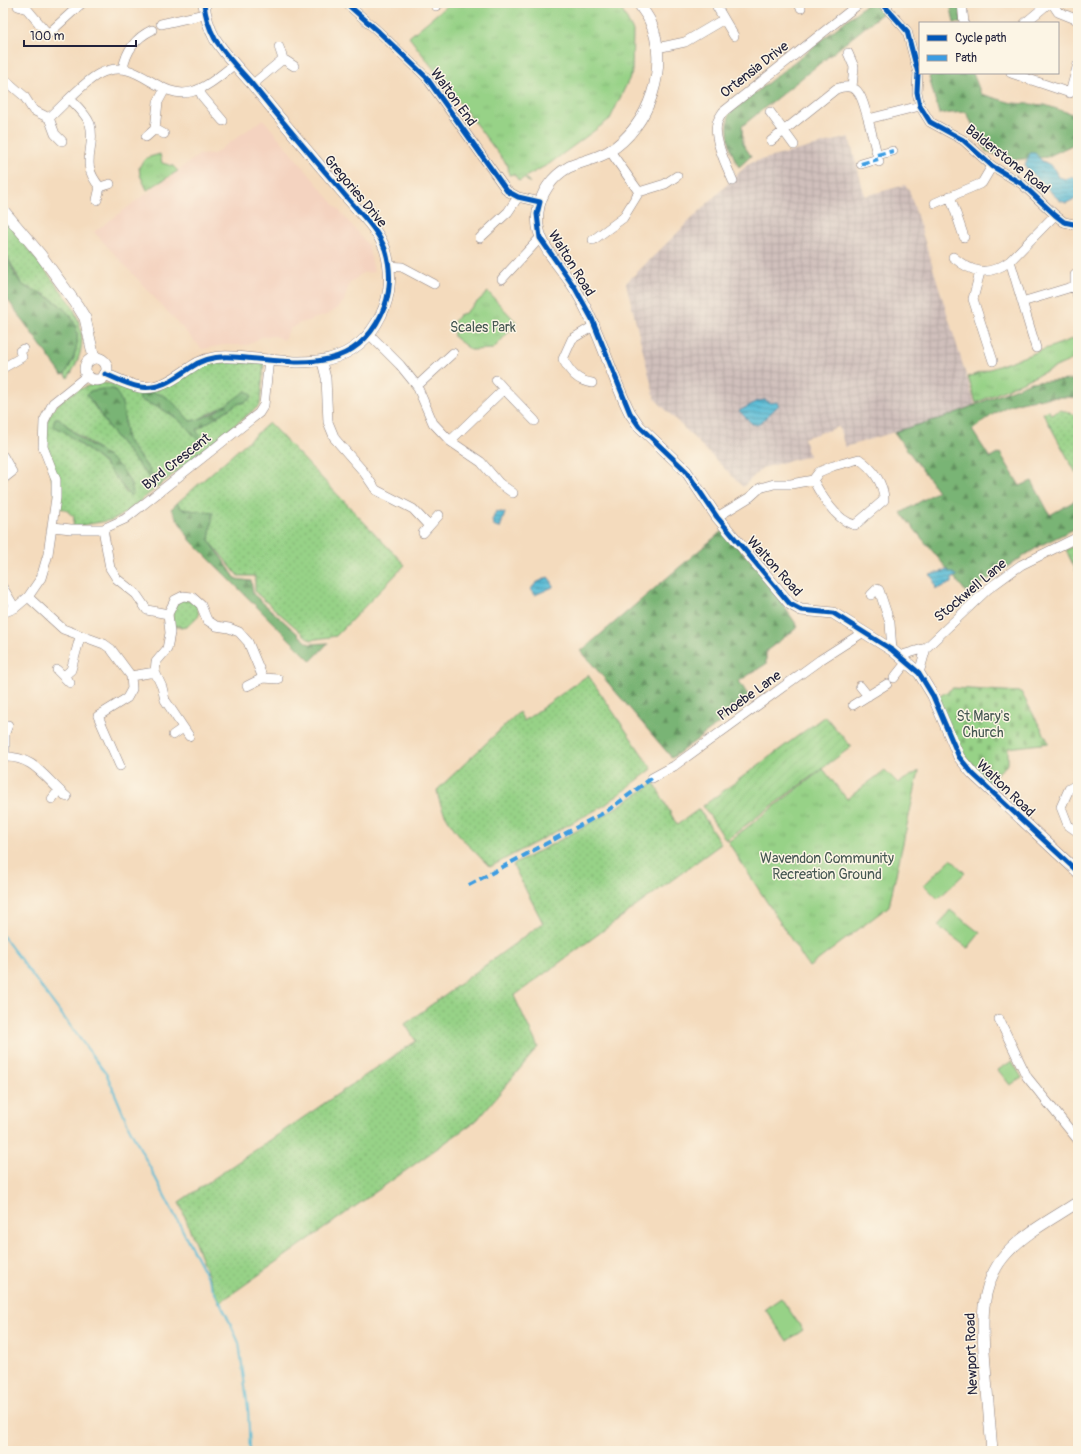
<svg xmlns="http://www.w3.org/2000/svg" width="1081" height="1454" font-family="Pangolin,sans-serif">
<defs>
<pattern id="industrial-grid" width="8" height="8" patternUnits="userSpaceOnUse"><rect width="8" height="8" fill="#d0c0bc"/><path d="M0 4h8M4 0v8" fill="none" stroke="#b2a5a2"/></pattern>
<pattern id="grass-dots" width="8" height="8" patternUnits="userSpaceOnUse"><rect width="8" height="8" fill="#97d287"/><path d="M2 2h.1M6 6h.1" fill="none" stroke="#82b475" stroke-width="1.8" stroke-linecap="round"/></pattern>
<pattern id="forest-firs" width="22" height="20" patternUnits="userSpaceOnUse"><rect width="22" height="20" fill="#79b474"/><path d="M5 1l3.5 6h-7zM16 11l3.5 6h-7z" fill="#639260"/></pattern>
<pattern id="cemetery-stones" width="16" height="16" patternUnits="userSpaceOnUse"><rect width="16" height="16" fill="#97d287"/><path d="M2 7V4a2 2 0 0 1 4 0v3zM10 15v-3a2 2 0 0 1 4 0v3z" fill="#82b475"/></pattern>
<pattern id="park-tufts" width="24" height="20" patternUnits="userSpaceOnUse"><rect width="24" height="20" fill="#97d287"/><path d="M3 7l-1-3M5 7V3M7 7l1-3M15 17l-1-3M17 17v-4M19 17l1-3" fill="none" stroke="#82b475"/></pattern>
<pattern id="garden-furrows" width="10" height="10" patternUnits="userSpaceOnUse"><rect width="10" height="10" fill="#97d287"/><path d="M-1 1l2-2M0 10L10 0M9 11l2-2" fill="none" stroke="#82b475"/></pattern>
<pattern id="water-rules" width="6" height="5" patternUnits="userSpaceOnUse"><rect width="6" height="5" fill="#58bbd6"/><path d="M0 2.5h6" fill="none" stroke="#4898af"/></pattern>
</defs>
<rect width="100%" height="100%" fill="#fcf5e5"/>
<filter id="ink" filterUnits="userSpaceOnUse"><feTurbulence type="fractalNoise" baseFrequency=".025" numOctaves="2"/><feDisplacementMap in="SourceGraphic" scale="8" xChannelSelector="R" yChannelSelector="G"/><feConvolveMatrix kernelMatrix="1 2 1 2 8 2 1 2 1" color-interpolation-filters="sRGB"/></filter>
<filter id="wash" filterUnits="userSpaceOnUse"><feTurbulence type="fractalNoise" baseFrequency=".012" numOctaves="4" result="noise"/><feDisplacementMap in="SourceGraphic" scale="16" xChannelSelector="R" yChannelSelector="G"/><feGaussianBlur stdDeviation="0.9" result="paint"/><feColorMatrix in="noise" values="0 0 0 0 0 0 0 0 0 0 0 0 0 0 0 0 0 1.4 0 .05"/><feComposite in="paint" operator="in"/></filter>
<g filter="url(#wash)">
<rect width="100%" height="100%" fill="#f4dbbd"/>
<path fill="#f4d3c0" d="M263,119L368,245L374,272L362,273L349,284L344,301L337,309L329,314L298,324L290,329L284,340L275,336L261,337L248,345H223L202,349L94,232L199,155L214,154Z"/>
<path fill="url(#industrial-grid)" d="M849,137L865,196L905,185L909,190L975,404L948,416L845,447L839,427L804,438L809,456L762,468L743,487L655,399L626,283L749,163Z"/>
<path fill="url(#grass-dots)" stroke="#5c7a61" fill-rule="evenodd" d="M3,217L70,302C86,331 86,351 68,378L65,374L74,358L77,330L71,316L59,304L44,294L24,286L20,281L3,248Z
M205,362L264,363L260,405L125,513L112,520L73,527L74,517L65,509L58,508C55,491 42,439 46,424C52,403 76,388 96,384C114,380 133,392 150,388C164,384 190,368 205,362ZM146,392L167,398L190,421L197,420L218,409L251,398L245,402L237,404L196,430L199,441C177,416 171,412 140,400ZM87,395L123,407L127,440L154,476L150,479L112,432ZM59,418C86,445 113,452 132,486L126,493C120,482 113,472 104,464C86,446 71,443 59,418Z
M1049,410L1050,414L1061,410L1078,416V471L1076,473L1043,413Z
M269,423L405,565L336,636L310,640L255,592V576H238L209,540L212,513L182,509L177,503Z
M183,599L196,603L199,615L187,627L180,628V626H176L173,629C173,614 169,607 183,599Z
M588,675L652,769L605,805L490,867C469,846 441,821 437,790L519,712L524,721Z
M654,783L677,825L699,809L721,844L514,996L538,1047L477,1120L219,1303L179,1202L416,1041L405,1024L543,923L513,865C561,840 609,814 654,783Z"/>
<path fill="url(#forest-firs)" stroke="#4e6b58" d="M868,3H877L884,12L742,126L743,144L751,156L739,167C729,150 726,134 729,114Z
M950,3H959L962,23H954Z
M933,73H973L981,94L1012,103L1045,105L1078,116V142L1047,157L1010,160L986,151L966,112L939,114L929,77Z
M3,248C8,258 16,280 24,286C30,290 38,291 44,295C81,314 86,340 65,374L62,375L3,293Z
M1072,380L1078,384V398C1060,395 1019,399 1002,409C992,414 982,423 972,430L990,458L1000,453L1020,486L1032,481L1050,515L1078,499V527L1041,545L967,593L901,513L938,491L894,432L948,416L1031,382Z
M102,389H114L120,398L123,407L127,440L154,476L150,479L112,432L87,395L90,391Z
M246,391L251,394V398L245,402L237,404L196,430L202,439L199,441C177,416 171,412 140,400L139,396C162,385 176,405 190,421C210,419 230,401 246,391Z
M55,418H59C68,427 77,436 88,443C106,455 128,467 133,492L130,496L104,463L65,432L53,426Z
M177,503L182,509L213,513L209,540L236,579L251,581L253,594L309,644L328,643L311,661L191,541L171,509Z
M722,531L760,570L798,627L766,651V664L739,681L751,700L672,758L581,651Z"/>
<path fill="url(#cemetery-stones)" stroke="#5c7a61" d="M953,688L1021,692L1049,743L1008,748V764L985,784L962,759L935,699Z"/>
<path fill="url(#park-tufts)" stroke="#5c7a61" d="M450,3H618L633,31L632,73L610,119L549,164L525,177L530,183L524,178L519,181L514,174L509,175L508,166L409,37Z
M160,154L162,163L173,166L178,171L147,190L140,175L139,167L146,158Z
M488,292L517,323L493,349L471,350L454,337L453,323L459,315L465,313Z
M1078,337V357L976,403L968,377Z
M1078,544V575L1066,550Z
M823,769L847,799L885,770L898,783L919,771L889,906L809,967L728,842Z"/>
<path fill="url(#garden-furrows)" stroke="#5c7a61" d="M825,716L851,747L726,840L703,806Z"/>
<path fill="#97d287" stroke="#5c7a61" d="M951,859L965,873L938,899L924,885Z
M950,910L980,933L968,948L938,926Z
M1012,1061L1022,1078L1010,1085L998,1070Z
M781,1298L803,1330L787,1341L765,1309Z"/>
<path fill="url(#water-rules)" stroke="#3d6e88" d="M1030,153H1035L1041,160L1052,166L1059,177L1065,179L1072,177L1076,180L1078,188L1077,198L1066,203L1059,200L1027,169L1025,165Z
M765,400L771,403L777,402L779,405L758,425L752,424L739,411L758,401Z
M496,511L505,513L500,528L495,527L492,521Z
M947,570L957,576L952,578V583L936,589L933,577L930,575Z
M548,577L552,582L553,587L535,595L531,589L536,583Z"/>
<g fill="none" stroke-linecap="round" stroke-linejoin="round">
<path stroke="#58bbd6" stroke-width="2" d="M3,936L107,1075L129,1127L226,1314L239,1343L248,1408L250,1451"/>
</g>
</g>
<g filter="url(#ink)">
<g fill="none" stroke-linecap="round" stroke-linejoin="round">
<defs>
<path id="minor" d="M346,3L379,32L426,77L507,191L518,197L540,202
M717,3V7L734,36
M798,3L801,8
M882,3L907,31L918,73L917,92L920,106L930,122L963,140L992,166L1022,184L1055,215L1064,222L1078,225
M962,3L964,23
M1052,3L1058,12L1078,20
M18,6L27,9L48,34L82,3
M436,6L440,3
M1025,23L1049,3
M161,24L205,14
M657,48L685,42L724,19
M848,53L854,67L852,87
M283,59L294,66
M123,69C126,51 135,38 152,30
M1011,73L1070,93L1078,64
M3,78L24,96L33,110L49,118L55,134L62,141
M252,85L283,59L279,47
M199,89L202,96L223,121
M70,99C77,106 86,114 90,124C97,149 78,162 100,187
M770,112L794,145
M49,118C63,106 83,82 99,74C137,54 156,100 191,92C207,88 222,74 235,64
M868,119L879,162
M155,129L164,134
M146,137L155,129L158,102L165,89
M771,141L836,89C861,80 862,100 868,119L920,106
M610,151L639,192
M877,155L893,151
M861,164L878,159
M733,181C727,167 713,139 717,123C718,120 721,115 723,112L860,3
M100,187L110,184
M950,196L964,237
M97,200L100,187
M935,203L982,183L992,166
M480,238L508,212L518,197
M593,240L623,218L639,192L665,184L677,176
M953,257C972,273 988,277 1010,261
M389,266L402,267L434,284
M980,272L973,299L993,361
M1075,275V286
M502,279L540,238
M1022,302L1075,286L1078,297
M370,335L400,365L417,386L433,423L450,441L481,462L499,483L513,493
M1036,348L1010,261L1055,215
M322,362L326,378L328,422L335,439L363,471L376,490L413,509L429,526
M3,368L22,357L20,351L23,349
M496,380L504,389
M592,383C577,381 570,372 563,359L572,339L595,325
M417,386L453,353
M450,441L504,389L535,421
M3,456L12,472L3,479
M717,517L750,497L760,488L774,484H791L813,480L819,472L833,466L859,459C872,468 884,483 884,500L855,525C837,521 821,495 813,480
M53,527L71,529H103L125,519L259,413L264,405L269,359
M103,529L110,568L117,579L136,594L147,610L168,614
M423,533L439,515
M3,588L15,608
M871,595L877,589L879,590L890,623L892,650
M28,597L63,629L104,644L111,649L131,676L132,689L127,698L98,716L120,766
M3,613L15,608L28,597L41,578L48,554L56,498V480L43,447L44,421L53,403L88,375
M899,656L926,648
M57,670L70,683
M919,673L926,648L988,589L1021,565L1078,537
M64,676L71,670L80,637
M131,676L155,672
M894,678L906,663
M247,686L263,678L278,679
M860,686L868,696
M853,705L887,684
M173,735L183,728
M189,736L165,700L162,687L155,672L156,662L167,649L170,633L168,614L175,600L183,596L192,597L201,605L207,620L216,626L229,628L239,632L248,642L263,678
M3,757C34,755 45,779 67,797
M5,757V733L8,725
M652,778L674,766L820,660L862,633
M1078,784L1069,789L1061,807L1068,825L1078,832
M52,799L59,790
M999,1019L1027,1077L1078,1140"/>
<path id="tertiary" d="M639,3C642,9 647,15 650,21C670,65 650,127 608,152C596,159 582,161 569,167C552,176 540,194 538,212C533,243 561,265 575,289C599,328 610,373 630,413L639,426L686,471L717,517L790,604L801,610L833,613L892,650L919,673L933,696L959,757L973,774L1078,872
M3,210L40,254L77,305L85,318L94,358
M85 369a11 11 0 1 1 22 0a11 11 0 1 1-22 0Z
M105,374C117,379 128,385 140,387C160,390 175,378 190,368C202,359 218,356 232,357C288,360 350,379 381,315C391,295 392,271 385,249C377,228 358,211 344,194C313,158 282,121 252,84C240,70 225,55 215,39C209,28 205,15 204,3
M992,1451C990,1427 988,1402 986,1378C983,1336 975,1287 1007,1253C1026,1232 1054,1218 1078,1202"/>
</defs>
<use href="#minor" stroke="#8b7e7c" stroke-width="10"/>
<use href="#tertiary" stroke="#8b7e7c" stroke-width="12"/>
<use href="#minor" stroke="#fff" stroke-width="9"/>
<use href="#tertiary" stroke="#fff" stroke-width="11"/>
<path stroke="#3c9ce2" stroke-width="4" stroke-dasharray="8 4" stroke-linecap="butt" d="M877,155L893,151
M861,164L878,159
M469,885L607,811L652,778"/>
<defs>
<path id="cycleway" d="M346,3L379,32L426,77L507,191L518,197L540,202L537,214L540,238L575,288L592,319L630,413L639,426L686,471L717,517L790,604L801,610L833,613L892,650L919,673L933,696L959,757L973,774L1078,872
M882,3L907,31L918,73L917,92L920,106L930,122L963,140L992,166L1022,184L1055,215L1064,222L1078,225
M105,374C117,379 128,385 140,387C160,390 175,378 190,368C202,359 218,356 232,357C288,360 350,379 381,315C391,295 392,271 385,249C377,228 358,211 344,194C313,158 282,121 252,84C240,70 225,55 215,39C209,28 205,15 204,3"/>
</defs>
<use href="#cycleway" stroke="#fcf5e5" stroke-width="8"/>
<use href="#cycleway" stroke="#0057b8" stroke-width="5"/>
</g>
</g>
<g text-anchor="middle" stroke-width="3" stroke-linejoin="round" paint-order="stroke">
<g font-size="14" fill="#22223b" stroke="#fcf5e5">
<text transform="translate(754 69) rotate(-38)" y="5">Ortensia Drive</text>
<text transform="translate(454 97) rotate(54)" y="5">Walton End</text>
<text transform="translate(1008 159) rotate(38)" y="5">Balderstone Road</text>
<text transform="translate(356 191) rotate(50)" y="5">Gregories Drive</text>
<text transform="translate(572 263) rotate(58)" y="5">Walton Road</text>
<text transform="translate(176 461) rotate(-38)" y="5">Byrd Crescent</text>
<text transform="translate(775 566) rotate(48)" y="5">Walton Road</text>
<text transform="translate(970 590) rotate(-40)" y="5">Stockwell Lane</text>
<text transform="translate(749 695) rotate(-36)" y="5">Phoebe Lane</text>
<text transform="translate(1006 788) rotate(44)" y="5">Walton Road</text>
<text transform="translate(971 1354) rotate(-92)" y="5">Newport Road</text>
</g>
<g font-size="14" fill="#455752" stroke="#fcf5e5">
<text x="483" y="332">Scales Park</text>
<text x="983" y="721">St Mary's<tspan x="983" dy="16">Church</tspan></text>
<text x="827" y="863">Wavendon Community<tspan x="827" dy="16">Recreation Ground</tspan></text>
</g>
</g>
<rect width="1081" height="1454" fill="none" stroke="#fcf5e5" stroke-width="16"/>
<rect x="919" y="22" width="140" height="52" fill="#fcf5e5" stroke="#a5a1a1"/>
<rect x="927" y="35" width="20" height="6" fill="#0057b8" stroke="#a5a1a1"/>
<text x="955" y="42" font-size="12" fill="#22223b">Cycle path</text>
<rect x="927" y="55" width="20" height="6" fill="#3c9ce2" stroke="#a5a1a1"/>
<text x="955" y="62" font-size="12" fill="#22223b">Path</text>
<path d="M24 40v6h112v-6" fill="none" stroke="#22223b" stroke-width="2"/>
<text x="30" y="40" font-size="12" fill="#22223b" stroke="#fcf5e5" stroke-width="3" paint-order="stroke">100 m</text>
</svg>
